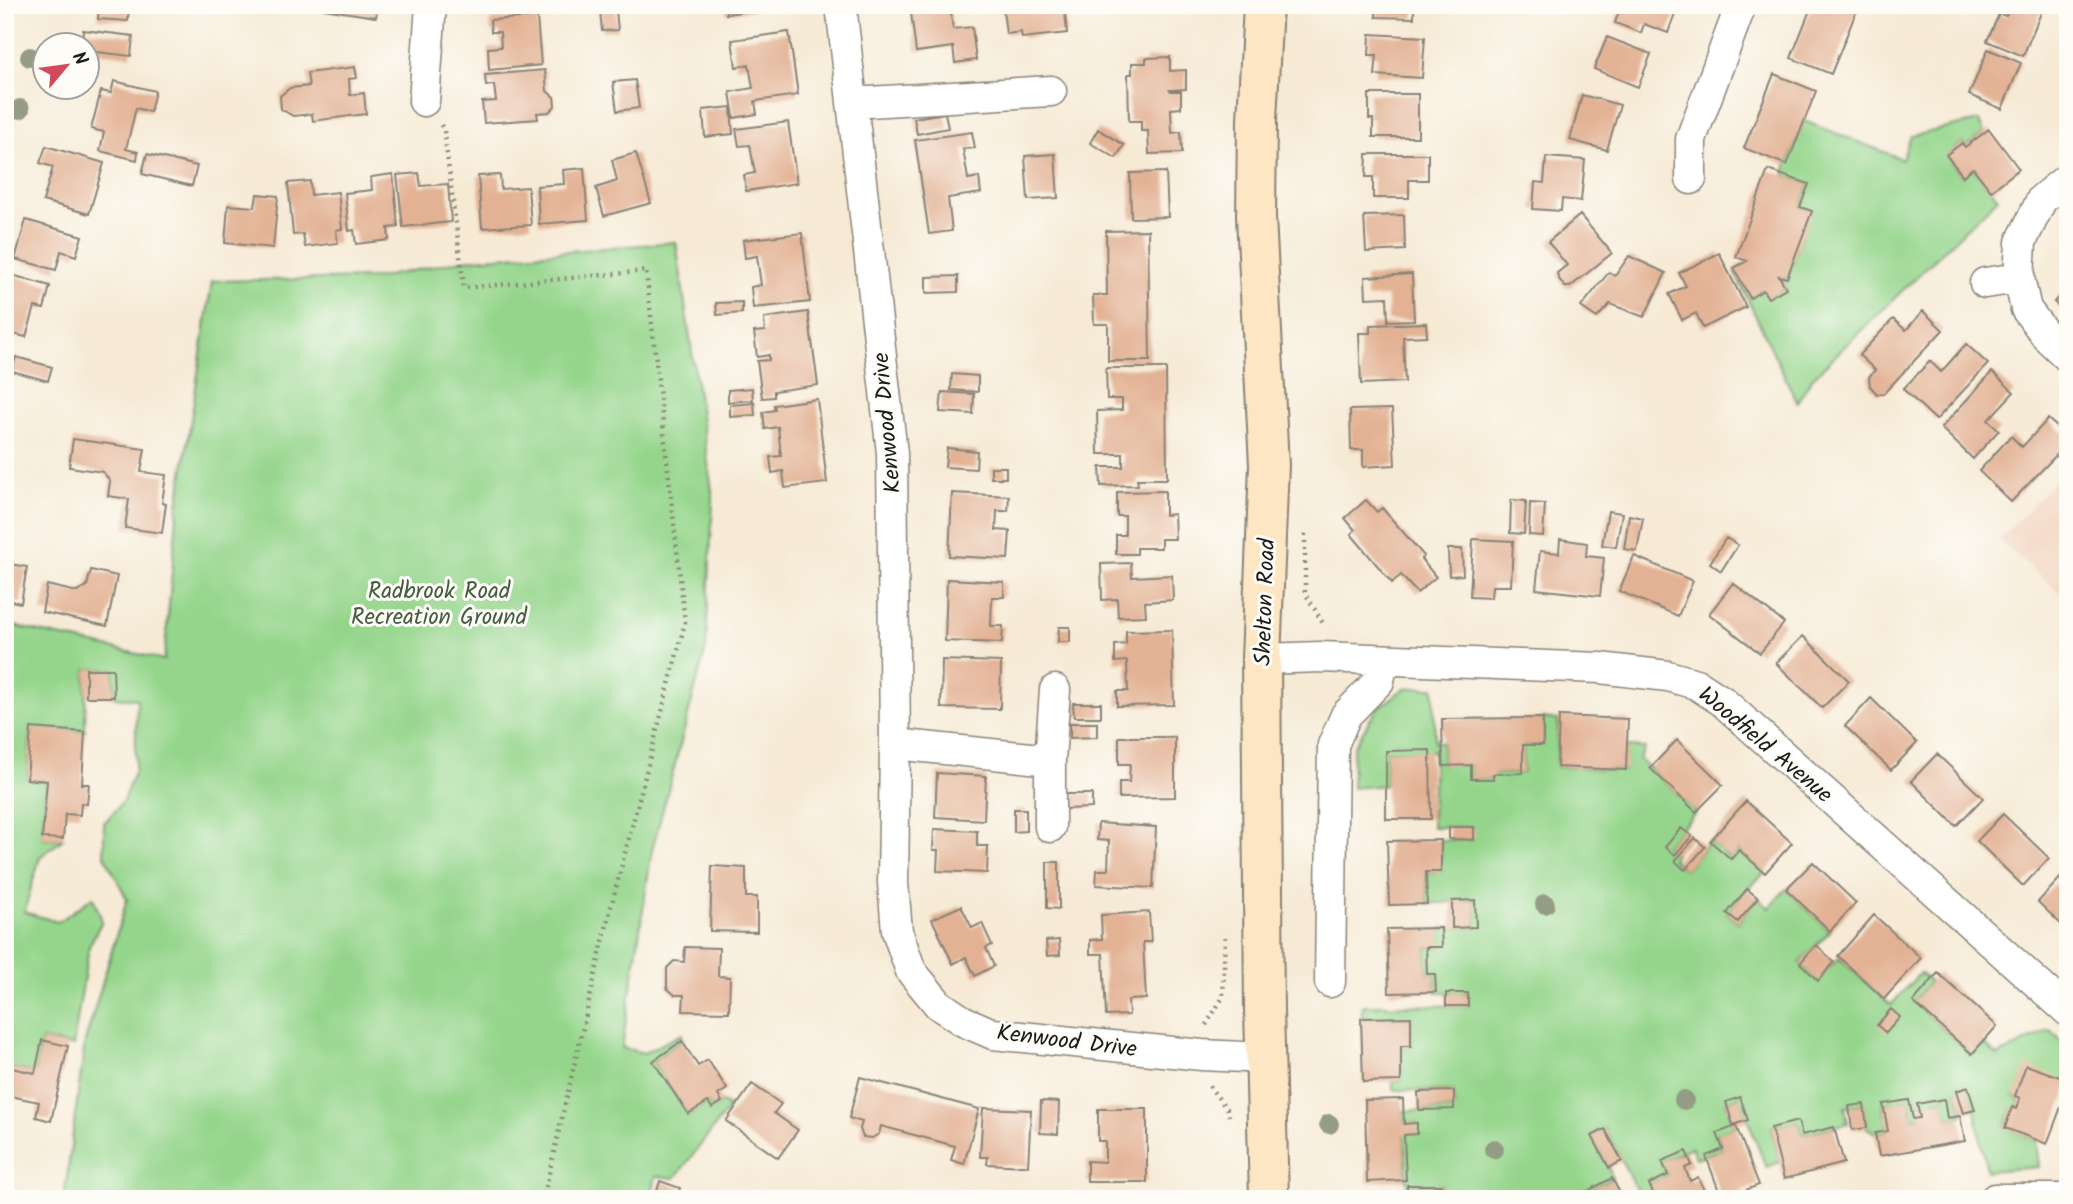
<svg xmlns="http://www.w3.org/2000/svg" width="2073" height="1204" font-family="Kalam,sans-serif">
<rect width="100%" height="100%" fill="#fdfcf7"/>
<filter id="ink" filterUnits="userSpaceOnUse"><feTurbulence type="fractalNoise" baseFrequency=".0143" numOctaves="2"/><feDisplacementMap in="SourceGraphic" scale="14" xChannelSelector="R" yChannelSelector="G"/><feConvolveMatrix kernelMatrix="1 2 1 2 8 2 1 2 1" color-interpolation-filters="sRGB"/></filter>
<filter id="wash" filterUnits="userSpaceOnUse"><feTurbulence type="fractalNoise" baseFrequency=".00686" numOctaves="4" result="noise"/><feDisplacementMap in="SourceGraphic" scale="28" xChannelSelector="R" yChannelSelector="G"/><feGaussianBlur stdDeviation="1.57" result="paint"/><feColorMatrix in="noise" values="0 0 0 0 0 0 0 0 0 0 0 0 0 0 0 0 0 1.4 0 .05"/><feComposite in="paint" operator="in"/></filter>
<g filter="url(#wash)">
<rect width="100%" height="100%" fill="#f6ead5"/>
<path fill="#f3d4bf" d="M2068,467V600L1999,540Z"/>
<path fill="#94d58b" stroke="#587854" stroke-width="2" d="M1804,121L1902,159L1911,136L1979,121L1984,133L1965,147L1962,143L1947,155L1962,176L1973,168L1998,198L1813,377L1797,402L1735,273L1737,272L1750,297L1763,290L1768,297L1786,288L1779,276L1787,278L1811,211L1800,207L1809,184L1785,176L1787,165Z
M676,242L713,498L706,648L652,850L622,1048L644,1053L682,1034V1041L653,1061L688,1114L708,1102L712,1108L722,1102L729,1108L675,1178L656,1176L651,1199H64L85,1042L127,899L104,854V823L122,803L135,770L137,699L114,697L113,669H86L85,732L31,729L27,779L47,781L42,838L63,839L40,857L24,912L58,922L93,897L102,921L89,946L73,1046L42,1040L35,1073L11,1068L5,1064V624L164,660L178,506L212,281L378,278L462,260Z
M1405,688H1434L1435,742H1442L1443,765H1471L1472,779H1492L1493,774L1523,773V745H1543V718L1558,720L1557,767L1625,770L1626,747L1645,748L1639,759L1650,768L1696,812L1665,847L1675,855L1672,859L1685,870L1710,841L1731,859L1739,850L1765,873L1747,889L1727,913L1738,922L1758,898L1769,908L1786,889L1830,931L1800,963L1818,980L1839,958L1891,1005L1920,973L1930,982L1913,1002L1971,1054L1982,1042L1998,1056L2049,1030L2068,1046V1080L2015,1096L2020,1098L2017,1109L2012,1108L2005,1127L2036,1140L2039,1167L1987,1171L1975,1110L1968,1088L1956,1091L1963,1113L1960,1116L1947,1118L1943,1099L1918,1104L1920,1118L1913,1119L1909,1100L1883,1104L1888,1131L1875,1133L1867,1128L1863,1104L1845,1107L1848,1123L1802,1135L1798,1121L1771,1128L1780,1162L1766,1167L1739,1097L1726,1102L1733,1125L1736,1126L1717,1134L1723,1149L1696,1158L1691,1147L1663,1161L1668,1175L1650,1184L1653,1193L1641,1198L1605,1129L1592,1136L1609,1168L1612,1178L1581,1195L1582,1199H1442L1441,1185H1407L1404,1135L1417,1123L1404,1124L1403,1111L1454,1109V1091L1393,1090V1081H1401V1046H1411V1018H1361L1363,1005L1468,1006V993L1436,992L1435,974H1427L1426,947H1441V928L1476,927L1475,900L1427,904L1426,872H1441V840H1473V827H1432L1434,751H1386V785L1352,788L1353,748L1376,710Z"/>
<g id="blocks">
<path fill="#e3b294" d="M99,5H129L128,21L98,19Z
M323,5H378L376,17L323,9Z
M725,5H776V7L726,14Z
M910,5H957V7L950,8L953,29L972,27L976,60L955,63L953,47L916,52Z
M1020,5H1072L1073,12H1065L1067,33L1022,38L1021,32L1006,34L1003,9Z
M1376,5H1414V18L1376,17Z
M1621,5H1678L1668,33L1644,24L1641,33L1615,23Z
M1812,5H1859L1831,74L1791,58Z
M2011,5H2036L2043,8L2023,56L1987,41L1999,14L2006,16Z
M616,10L618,30L602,31L600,11Z
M537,17L541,65L489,70L488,48L501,47L500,32H491L490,20Z
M83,30L133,36L131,56L88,51V46H82Z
M789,32L798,95L755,101L757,114L734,118L730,92L753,88L749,65L736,67L732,40Z
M1370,34L1425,37L1422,78L1375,75L1377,55H1369Z
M1607,37L1651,54L1638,87L1594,69Z
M1988,49L2021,63L2002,109L1969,95Z
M1170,57V71L1186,70V89L1170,90L1171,91H1181V108L1171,109L1172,133L1181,132L1182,153L1149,154L1148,131H1141V121H1129L1128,74H1132V63H1146V58Z
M355,67L357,78L349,79L350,95L364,93L366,114L313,121L312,114L293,116L281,109L280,96L290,88L309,86L307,73Z
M545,70L547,91L554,97L555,106L549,112L537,113L538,119L484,123L482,102L496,101L494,85L486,86L485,75Z
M1774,74L1816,91L1787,165L1744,148Z
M635,80L639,108L617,111L613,82Z
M114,81L155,91L150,112L136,108L126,149L138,152L137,160L100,151L104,132L91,129L101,91L111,93Z
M1369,94H1418V137H1373V119H1369Z
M1582,95L1620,105L1607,150L1570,140Z
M731,107L733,134L705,137L703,110Z
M945,113L948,128L917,134L914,118Z
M788,122L797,183L746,191L744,175L755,173L750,145L739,146L736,129Z
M1098,129L1124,145L1116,158L1090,143Z
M1989,129L2019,169L1991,191L1973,168L1963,176L1946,155L1962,143L1965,147Z
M972,132L975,148L963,149L968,179L979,177L981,193L948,198L952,231L929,234L915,140Z
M46,146L104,163L89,214L43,201L53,167L40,163Z
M636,153L651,203L604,216L596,188L617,181L612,160Z
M147,154L197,166L192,186L142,174Z
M1055,154L1058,198L1028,200L1025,156Z
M1367,154H1428V180H1409V198H1373V177H1366Z
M1546,157L1585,160L1581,201L1562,199L1561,211L1533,209L1535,182L1544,183Z
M584,168L588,220L539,224L537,186L564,184L563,170Z
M1768,170L1809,184L1800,207L1812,211L1787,278L1779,276L1786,288L1768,298L1763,290L1750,298L1734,268L1747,261L1736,257Z
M1166,172L1168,217L1131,218L1130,173Z
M419,173L421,186L448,184L451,222L403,227L397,175Z
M393,174L398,227L388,228L389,240L356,244L354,230L349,231L345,193L372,190L371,177Z
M500,175L501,189L528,187L531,225L482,228L478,176Z
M310,181L311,195L338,192L342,229L336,230L338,243L305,247L303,234L293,235L288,183Z
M257,194L278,196L273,248L225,243L228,205L255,207Z
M1404,215L1405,250L1366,252L1364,216Z
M1580,215L1612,253L1570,287H1565L1559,279L1557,273L1567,265L1548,242Z
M26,220L82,236L76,256L61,251L56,270L15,259Z
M1148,230L1150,361H1108V324H1094L1093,295H1107L1106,231Z
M802,233L810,302L753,308L751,287L761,285L757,256L745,258L743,240Z
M1719,253L1746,307L1703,328L1696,313L1682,320L1669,294L1686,286L1679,273Z
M1629,256L1666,273L1644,317L1610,304L1597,318L1581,307L1609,272L1615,276Z
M5,273L50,286L44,309L35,307L26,337L5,332Z
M1412,274L1414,320L1388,321L1387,297L1366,298L1365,277Z
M958,276V292L926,293V277Z
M2068,287V315L2054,302Z
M742,302V313L717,315L716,303Z
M1923,311L1943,330L1884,393L1877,394L1870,386L1869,377L1875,370L1859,355L1893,319L1906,330Z
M808,312L818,385L774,391V397L762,398L757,361L769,360V355L757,357L754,332L765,331L764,318Z
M1426,323L1427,336L1403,337L1405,382L1361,384L1359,333H1370V325Z
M1966,344L1988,364L1936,420L1903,389L1930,361L1941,372Z
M16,357L52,367L48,381L12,371Z
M1106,368H1166L1167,479H1137L1138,485L1101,486L1100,467H1123V454H1098L1097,411L1122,410V399H1107Z
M1992,372L2014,392L1988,420L1999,430L1973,459L1941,428Z
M952,374L978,376V392L951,390Z
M752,388L753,400L728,402V390Z
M942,392L974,394L973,414L940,412Z
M817,399L827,483L785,488L783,471L772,473L770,457L781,456L778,427L765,429L763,412L775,410L774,405Z
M754,403L755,415L730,417V405Z
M1392,409L1395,465L1363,467V450H1351L1350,410Z
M2048,419L2068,437V443L2011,502L1979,471L2011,436L2022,447Z
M73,439L145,449L141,472L166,475L162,503L166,504L162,533L125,528L129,499L108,496L110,481L103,472L69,467Z
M947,448L977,451L976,469L945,467Z
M991,467H1006V478H991Z
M1165,491V515L1174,514L1175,539H1161V548H1137V554H1116V535H1125V516H1117V492Z
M952,493L1009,496L1008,511H997L996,530L1010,531L1008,559L949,556Z
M1366,500L1377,512L1382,508L1424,556L1421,559L1436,577L1417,593L1401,575L1392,583L1351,534L1355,530L1345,518Z
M1511,500L1526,501L1524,534L1510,533Z
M1530,503L1545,504L1543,536L1529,535Z
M1608,511L1622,513L1616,547L1602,545Z
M1629,515L1643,518L1637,551L1624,549Z
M1726,538L1738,545L1721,571L1710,563Z
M1473,539L1513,541L1511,586H1492L1491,598L1470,597Z
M1560,539L1587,543L1586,556L1604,558L1600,596L1536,589L1540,551L1559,553Z
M1448,549H1462L1463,575L1449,576Z
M1634,556L1693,581L1678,616L1619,591Z
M5,563L27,567L21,603L5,600Z
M1131,563L1132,577L1172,575L1173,600L1145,602L1146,616L1118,617L1117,599L1102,600L1101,564Z
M91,570L117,576L107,626L42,612L47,585L77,592L87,586Z
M947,579L1004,582V597H992L991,626H1003L1002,643L945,641Z
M1733,583L1784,623L1760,653L1709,614Z
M1059,627H1070V642H1058Z
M1172,630L1174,705L1117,706V691H1128L1127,661L1115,662V645L1126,644V631Z
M1803,636L1849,681L1822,708L1776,663Z
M942,660L1001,662L1000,709L941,708Z
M86,669H113L114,697H86Z
M1871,698L1917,743L1891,770L1845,726Z
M1073,703H1101V717H1074Z
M1559,716L1628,719L1626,770L1557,767Z
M1543,718V745H1523V773L1493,774V779H1471V765L1443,766L1442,719Z
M1070,723H1097V737L1070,738Z
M31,728L85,732L82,784H89L87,804L81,803L80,815L65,814L63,839L42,838L47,781L27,779Z
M1119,737H1175V797L1119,798V782H1129L1130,764H1119Z
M1677,740L1723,785L1696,812L1650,768Z
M1430,750L1431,819H1386V751Z
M1937,754L1983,798L1956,826L1911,781Z
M937,773L986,776L984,820L935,817Z
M1065,794H1092V808L1065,809Z
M1746,801L1792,843L1765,873L1739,850L1731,859L1710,841Z
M1014,809H1026V831L1014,832Z
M2003,814L2049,858L2023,886L1977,841Z
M1098,823L1156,827L1153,888L1096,885L1097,870H1108L1109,841L1097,840Z
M1449,827H1474V840L1449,839Z
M1681,828L1692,836L1675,855L1665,847Z
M934,829L977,831V846H988L987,873L937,871L938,850H933Z
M1695,838L1705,847L1685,870L1675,861Z
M1441,840V872H1426L1427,904L1389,905L1387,841Z
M1047,862H1059V909L1047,908Z
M1813,862L1856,903L1830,931L1786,889Z
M712,866L746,868V897H757V932L710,931Z
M2064,874L2068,878V931L2038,902Z
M1747,889L1758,898L1738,922L1727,913Z
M1475,900L1476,927L1452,928V901Z
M961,906L972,928L982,923L992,945L986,948L994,966L975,976L966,957L953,964L932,919Z
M1149,912L1151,942H1143L1146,999L1128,1000L1129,1015L1106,1016L1103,954H1090V940L1102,939L1101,915Z
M1874,915L1921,958L1884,999L1838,956Z
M1441,928L1442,947H1426L1427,974H1435L1436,992L1389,993L1387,929Z
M1059,940L1060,955L1047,956L1046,941Z
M1816,945L1834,962L1818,981L1800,963Z
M685,947L719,948L718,976L730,977L729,1012L683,1011L684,995H675L667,988V968L674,961L684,962Z
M1938,973L1997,1026L1972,1054L1913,1002Z
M1446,993H1468V1006H1446Z
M1891,1009L1900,1017L1886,1033L1877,1025Z
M1411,1017V1046H1401V1081L1363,1082L1361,1018Z
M42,1040L68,1046L51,1121L36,1117L39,1102L5,1095L11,1068L35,1073Z
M682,1041L698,1066L708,1060L727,1089L718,1095L722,1102L712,1108L708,1102L688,1114L653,1061Z
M2026,1065L2068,1080V1088L2047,1144L2005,1128L2012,1107L2017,1109L2020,1098L2015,1096Z
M860,1077L979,1109L964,1164L951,1160L955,1146L881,1126L879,1134L872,1138L863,1137L860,1129L862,1122L849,1118Z
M752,1084L781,1104L774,1113L798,1130L778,1158L726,1121Z
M1968,1087L1975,1110L1963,1113L1956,1091Z
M1454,1091V1109L1419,1110L1418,1092Z
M1740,1097L1748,1120L1733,1125L1726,1102Z
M1403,1099L1404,1124L1417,1123V1134L1404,1135L1406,1180L1367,1182L1365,1100Z
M1944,1099L1947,1118L1960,1116L1965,1141L1879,1156L1875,1133L1888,1131L1883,1104L1909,1100L1913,1119L1920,1118L1917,1104Z
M1041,1101L1059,1102L1058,1134L1040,1133Z
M1864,1104L1867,1128L1852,1130L1849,1106Z
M983,1108L1031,1110L1028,1166L987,1164L988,1157H980Z
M1098,1109H1147V1182H1087V1161L1105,1162V1141H1098Z
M1798,1121L1802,1135L1834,1127L1844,1163L1784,1179L1771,1128Z
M1736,1126L1759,1185L1722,1199L1706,1156L1723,1149L1717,1133Z
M1605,1129L1622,1161L1609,1168L1592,1136Z
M1686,1151L1692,1165L1685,1168L1690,1181L1698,1177L1708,1199H1646L1645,1197L1653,1193L1649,1184L1668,1175L1662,1161Z
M1612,1178L1623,1199H1582L1580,1195Z
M660,1181L680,1188L677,1197L657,1191Z
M1407,1185H1441L1442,1199H1407Z"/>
</g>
</g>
<g filter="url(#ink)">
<use href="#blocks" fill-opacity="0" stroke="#898378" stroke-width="2"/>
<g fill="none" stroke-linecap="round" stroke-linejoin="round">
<defs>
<path id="street" d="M841,5L892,453L895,744L893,883L897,931L911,971L939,1005L963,1021L993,1034L1202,1055L1265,1058
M424,101L431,5
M852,103L1051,91
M2068,178L2042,199L2021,242L2019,278L2026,309L2048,338L2068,357
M1691,179V139L1741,5
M1985,283L2019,278
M1261,659L1321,657L1600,668L1668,676L1696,684L1722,701L2068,1011
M895,744L1050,760L1055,690
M1050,827V760
M1330,982L1333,745L1346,715L1379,681L1383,660
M1995,1199H2068"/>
<path id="secondary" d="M1263,5L1257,120L1256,217L1269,465L1261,659L1264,1009L1269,1199"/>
</defs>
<use href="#street" stroke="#898378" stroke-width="33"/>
<use href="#secondary" stroke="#898378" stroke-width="42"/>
<path stroke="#898378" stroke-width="4.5" stroke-dasharray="2 5" stroke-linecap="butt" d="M441,125L444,131L464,288L646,271L685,623L611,907L543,1199
M1305,534V593L1324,625
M1206,1025L1223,997L1225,937
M1209,1086L1227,1109L1229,1116"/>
<use href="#street" stroke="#fff" stroke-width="30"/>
<use href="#secondary" stroke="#fce6c4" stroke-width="38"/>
</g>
<g fill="#959c85">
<circle cx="30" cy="57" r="10"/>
<circle cx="20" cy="109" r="10"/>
<circle cx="1545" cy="904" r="10"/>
<circle cx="1684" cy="1100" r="10"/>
<circle cx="1329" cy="1124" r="10"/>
<circle cx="1494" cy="1149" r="10"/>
</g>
</g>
<g text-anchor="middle" stroke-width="6" stroke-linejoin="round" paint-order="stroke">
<g font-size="23" fill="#1c1c1c" stroke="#fdfcf7">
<text transform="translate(886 423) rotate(-95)" y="8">Kenwood Drive</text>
<text transform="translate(1264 602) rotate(-88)" y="8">Shelton Road</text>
<text transform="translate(1766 744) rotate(40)" y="8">Woodfield Avenue</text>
<text transform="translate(1067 1040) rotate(7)" y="8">Kenwood Drive</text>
</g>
<g font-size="23" fill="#465d43" stroke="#fdfcf7">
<text x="439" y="598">Radbrook Road<tspan x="439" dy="26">Recreation Ground</tspan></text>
</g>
</g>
<rect width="2073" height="1204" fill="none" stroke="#fdfcf7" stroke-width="28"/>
<g transform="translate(66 66) rotate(61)"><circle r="33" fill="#fdfcf7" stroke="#a3a29f" stroke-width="2"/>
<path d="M0-5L12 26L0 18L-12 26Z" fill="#d1495b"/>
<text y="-10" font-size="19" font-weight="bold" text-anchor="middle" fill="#1c1c1c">N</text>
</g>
</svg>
